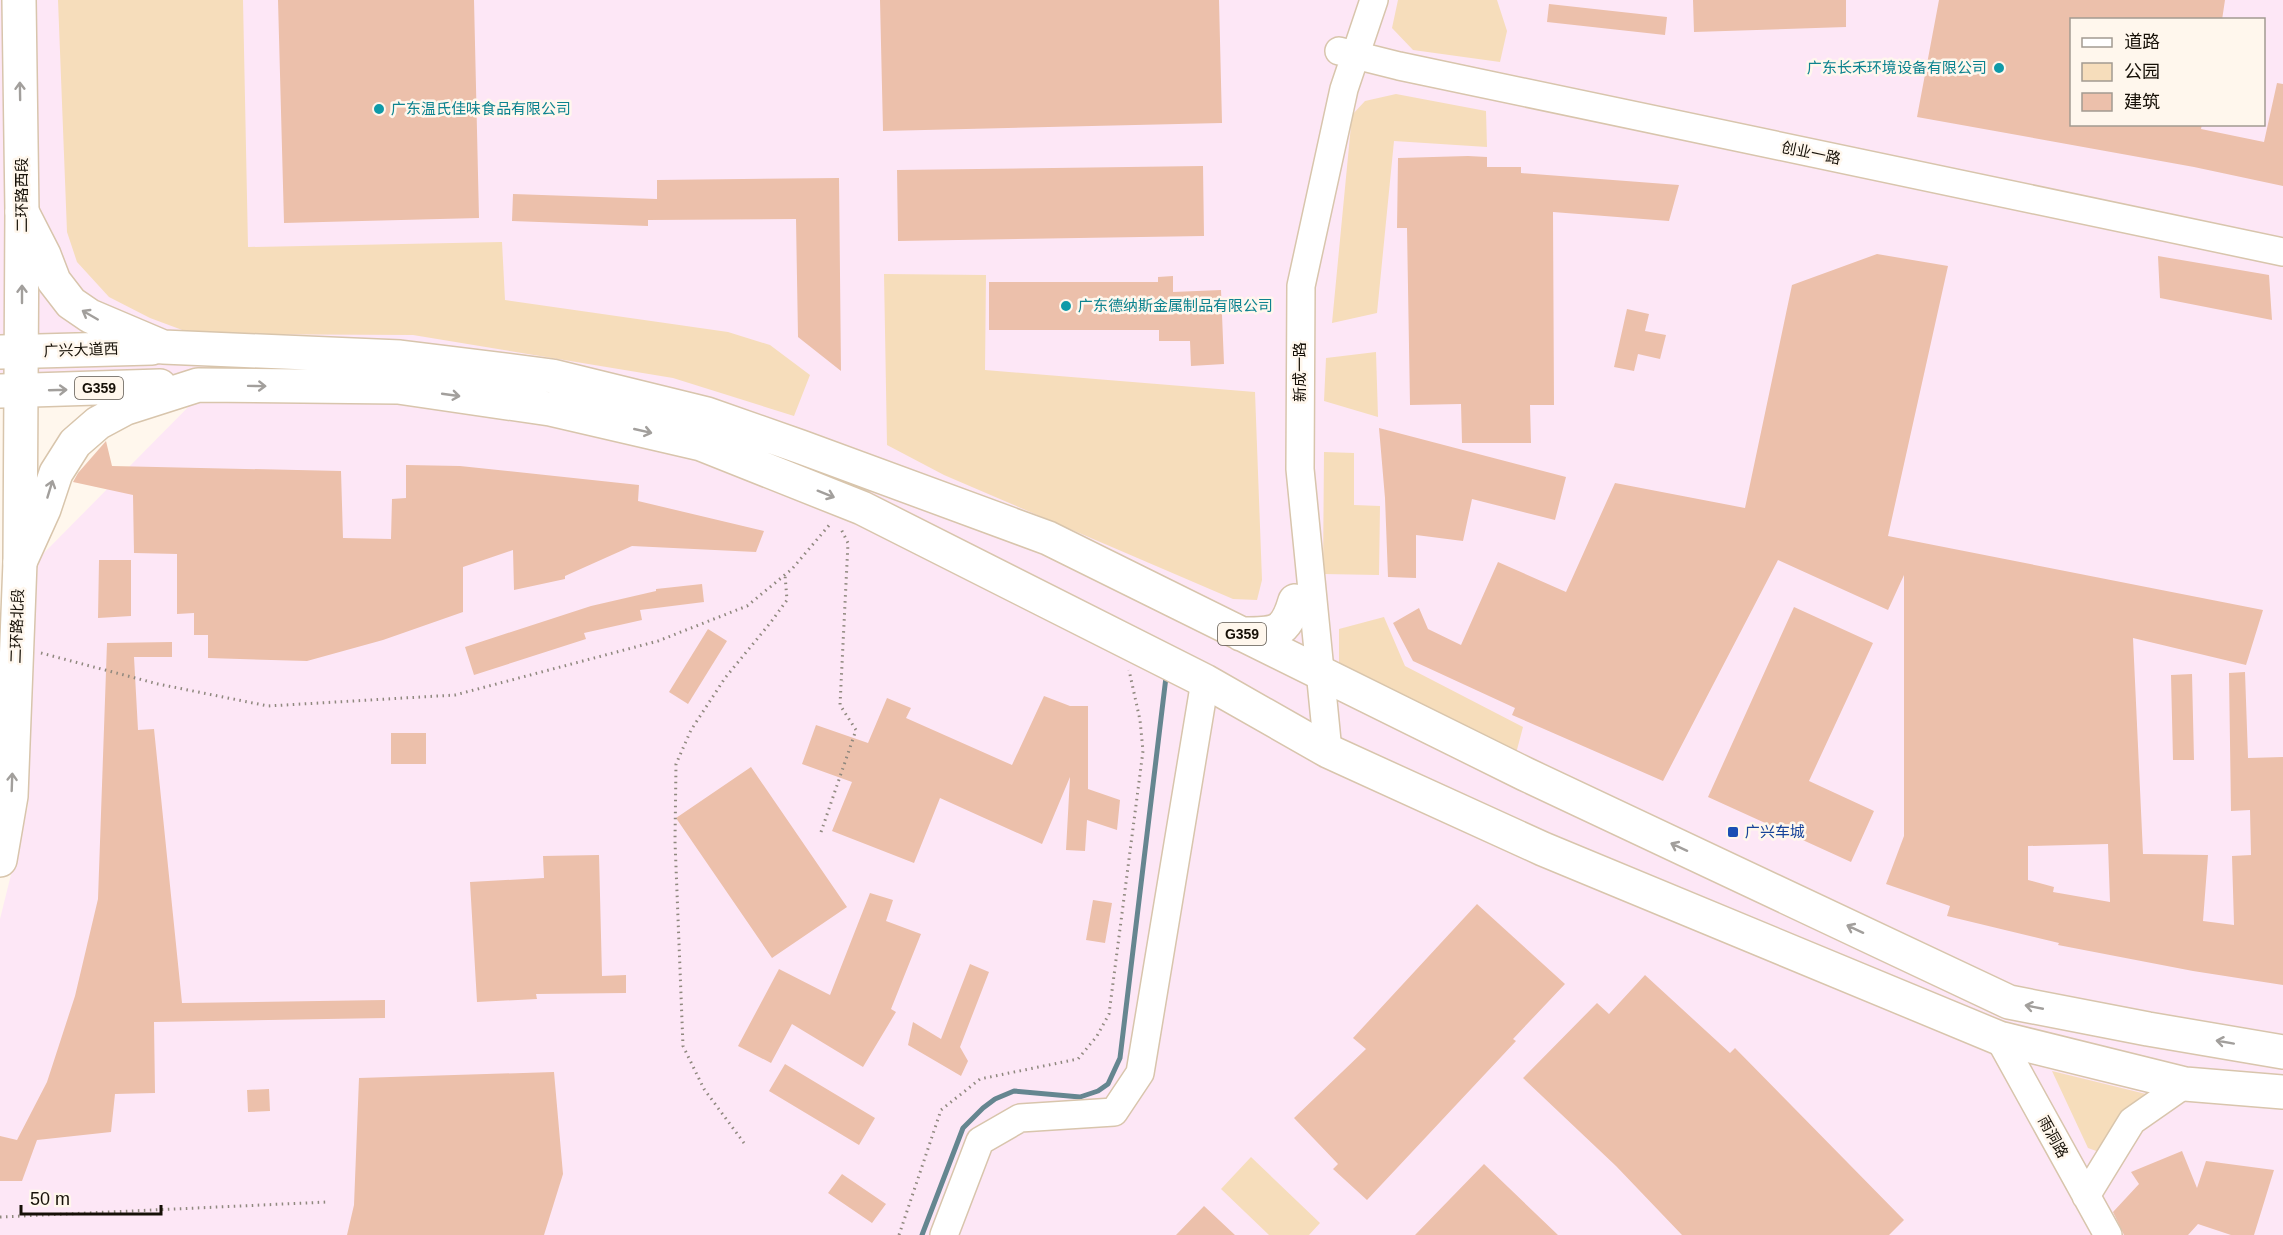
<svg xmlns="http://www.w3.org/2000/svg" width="2283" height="1235" font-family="Helvetica,'Noto Sans SC',sans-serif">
<rect width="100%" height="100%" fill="#fff7ed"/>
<path fill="#fde7f6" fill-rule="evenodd" d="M0,0H2283V1235H0V919L28,806L37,560L207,388L0,376ZM2072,20H2264V124H2072Z"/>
<path fill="#f6ddbb" d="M58,0H243L248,247L502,242L505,300L728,332L770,345L810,375L794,416L673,378L413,335L193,334L150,318L109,297L77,262L67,232Z
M1398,0H1497L1507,31L1500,62L1413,50L1392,28Z
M1396,94L1486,111L1487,147L1394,141L1377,313L1332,323L1352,115L1365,101Z
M884,274L986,275L985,370L1255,392L1262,580L1257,600L1233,599L944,475L887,445Z
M1376,352L1378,417L1324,401L1326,358Z
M1324,452L1354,453V505L1380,506L1379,575L1323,574Z
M1384,617L1405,666L1523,727L1514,761L1339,672V629Z
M2052,1071L2146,1094L2123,1113L2099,1152L2088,1148Z
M1251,1157L1320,1223L1309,1235H1269L1221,1189Z"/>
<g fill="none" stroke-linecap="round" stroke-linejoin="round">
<path stroke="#658690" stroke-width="5" d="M922,1235L963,1128L983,1108L995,1099L1014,1091L1080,1097L1098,1091L1108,1084L1120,1058L1166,677"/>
</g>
<path fill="#ecc0ab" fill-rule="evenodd" d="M278,0H474L479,218L284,223Z
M880,0H1219L1222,123L883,131Z
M1693,0H1846V27L1694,32Z
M1939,0H2225L2222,20H2072V124H2202L2201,129L2264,142L2277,83L2283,84V186L2194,167L1917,117Z
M1549,4L1667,17L1665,35L1547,22Z
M1468,156L1487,157V167H1521V173L1679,185L1669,221L1553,212L1554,405H1530L1531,443H1462L1461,404L1410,405L1407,228H1397L1398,158Z
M1203,166L1204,236L898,241L897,170Z
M839,178L841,371L798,337L796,219L648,220V226L512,221L513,194L657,199V180Z
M1877,254L1948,266L1888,536L2263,610L2246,665L2133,638L2143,854L2208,855L2203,921L2234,925L2232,856L2251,855L2250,810L2231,811L2229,673L2245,672L2248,758L2283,757V985L2193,971L2058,945L2059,943L1947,916L1950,906L1886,884L1904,836V575L1888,610L1778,560L1663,781L1512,715L1515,708L1413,661L1393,623L1419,608L1428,629L1461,645L1498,562L1566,592L1615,483L1745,508L1792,285ZM2108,844L2110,902L2053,892L2054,887L2028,880V846Z
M2158,256L2269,275L2272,320L2160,298Z
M1173,276V292L1221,290L1224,364L1191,366L1190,341H1159V330H989V282H1158V277Z
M1627,309L1649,314L1645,331L1666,335L1660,359L1638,354L1634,371L1614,367Z
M1379,428L1566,477L1555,520L1472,499L1463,541L1416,535V578L1388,577L1385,498Z
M106,441L112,466L341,471L343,538L391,539L392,499L406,498V465L460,466L639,485L638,501L764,531L756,552L632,546L565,576V579L514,590L513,550L463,567V612L383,640L307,661L208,658V635H194V613L177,614V554L134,553L133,495L73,482L78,473Z
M99,560H131V616L98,618Z
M702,584L704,602L640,610L642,620L584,633L586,639L474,675L465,647L591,606L656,591V589Z
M1794,607L1873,643L1809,781L1874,811L1851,862L1708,797Z
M708,629L727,641L688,704L669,692Z
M172,642V657H134L138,730L154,729L182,1003L385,1000V1018L154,1022L155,1093L115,1094L111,1132L37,1140L22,1181H0V1136L17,1140L47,1082L75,996L98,899L107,643Z
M2192,674L2194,760H2173L2171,675Z
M1044,696L1070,706H1088V789L1120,800L1117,830L1087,820L1085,851L1066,850L1070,777L1042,844L940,798L914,863L832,831L852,782L802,764L816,725L868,743L887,698L911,708L906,718L1012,765Z
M391,733H426V764H391Z
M751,767L847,907L772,958L676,818Z
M599,855L602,976L626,975V993L536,994L537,999L477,1002L470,882L544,878L543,856Z
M870,893L893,900L886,921L921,934L891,1009L896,1012L863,1067L792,1024L771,1063L738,1046L779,969L830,995Z
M1093,900L1112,903L1105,943L1086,940Z
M1477,904L1565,984L1513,1039L1516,1041L1367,1200L1333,1169L1338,1164L1294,1118L1366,1049L1353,1038Z
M970,964L989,972L960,1047L968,1061L961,1076L908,1045L913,1022L941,1039Z
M1645,975L1730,1053L1735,1048L1904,1220L1889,1235H1682L1616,1166L1523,1078L1597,1003L1609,1014Z
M785,1064L875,1118L859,1145L769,1091Z
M554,1072L563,1174L544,1235H347L354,1205L359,1078Z
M269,1089L270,1111L248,1112L247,1090Z
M2182,1151L2197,1188L2206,1161L2274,1170L2254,1235H2231L2198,1224L2188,1235H2124L2113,1212L2139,1184L2131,1172Z
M1484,1164L1558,1235H1415Z
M842,1174L886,1204L872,1223L828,1193Z
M1204,1206L1235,1235H1176Z"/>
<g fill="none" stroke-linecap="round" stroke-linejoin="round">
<defs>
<path id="minor" d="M1339,51L1399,66L2283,252
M1328,751L1300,469L1301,286L1344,89L1374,0
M1999,1038L2108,1235
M2086,1196L2132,1121L2185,1084
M944,1235L980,1141L1020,1118L1114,1112L1140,1073L1205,681"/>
<path id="major" d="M0,860L11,796L20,562L22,212L19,0"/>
<path id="highway" d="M22,212L44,255L54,281L71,303L90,316L163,347L400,357L552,376L707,414L801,447L1048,538L1525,774L2009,1002L2148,1029L2283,1052
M0,352L152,348
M0,391L160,386
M20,562L44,509L56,473L75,443L98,423L126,408L198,385L398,387L550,409L701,444L862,508L1205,681L1328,751L1543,849L1999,1038L2185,1084L2283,1092
M1241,634C1275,634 1285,635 1295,601"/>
</defs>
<use href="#minor" stroke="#d8c5ac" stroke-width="30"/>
<use href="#major" stroke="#d8c5ac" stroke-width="36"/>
<use href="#highway" stroke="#d8c5ac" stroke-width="36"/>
<path stroke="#8f887e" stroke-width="3" stroke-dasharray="1.5 4.5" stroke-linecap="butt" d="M41,653L158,684L268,706L455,695L658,641L747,606L792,569L831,523
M821,832L856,730L840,705L848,543L840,527
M744,1143L704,1089L683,1046L675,841L676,764L691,730L725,678L771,622L787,600L785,575
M0,1217L327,1202
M899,1235L941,1110L980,1079L1078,1059L1097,1036L1109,1014L1143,751L1140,720L1129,670"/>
<use href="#minor" stroke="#fff" stroke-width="27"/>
<use href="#major" stroke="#fff" stroke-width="33"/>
<use href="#highway" stroke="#fff" stroke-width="33"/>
</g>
<defs><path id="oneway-shaft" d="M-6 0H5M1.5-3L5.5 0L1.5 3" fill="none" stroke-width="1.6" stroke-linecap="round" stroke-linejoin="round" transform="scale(1.5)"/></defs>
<g stroke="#a29f9c">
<use href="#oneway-shaft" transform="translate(20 91) rotate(-91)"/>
<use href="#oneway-shaft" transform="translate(22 294) rotate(-90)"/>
<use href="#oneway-shaft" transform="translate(90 315) rotate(-150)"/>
<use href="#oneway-shaft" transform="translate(257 386) rotate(1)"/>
<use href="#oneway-shaft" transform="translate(58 390) rotate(-2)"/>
<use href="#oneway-shaft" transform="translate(451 395) rotate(8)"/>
<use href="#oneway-shaft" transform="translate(643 431) rotate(13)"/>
<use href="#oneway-shaft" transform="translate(50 489) rotate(-73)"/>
<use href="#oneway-shaft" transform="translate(826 494) rotate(22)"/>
<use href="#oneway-shaft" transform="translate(12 782) rotate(-88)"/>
<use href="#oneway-shaft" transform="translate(1679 847) rotate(-155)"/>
<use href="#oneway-shaft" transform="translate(1855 929) rotate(-155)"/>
<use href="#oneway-shaft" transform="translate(2034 1007) rotate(-169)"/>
<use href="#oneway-shaft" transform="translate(2225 1042) rotate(-170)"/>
</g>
<g fill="#0f9aa8" stroke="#fff7ed" stroke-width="2">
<circle cx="1999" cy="68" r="6"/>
<circle cx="379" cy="109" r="6"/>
<circle cx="1066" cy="306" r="6"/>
</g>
<rect fill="#1a4fb4" stroke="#fff7ed" stroke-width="2" x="1727" y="826" width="12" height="12" rx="3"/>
<g text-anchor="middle" stroke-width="5" stroke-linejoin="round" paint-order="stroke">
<g fill="#fff7ed" stroke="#5c554c" stroke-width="1.5">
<rect x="75" y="377" width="48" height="22" rx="4.5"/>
<rect x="1218" y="623" width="48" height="22" rx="4.5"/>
</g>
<g font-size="14" font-weight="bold" fill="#161007">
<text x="99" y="393">G359</text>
<text x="1242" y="639">G359</text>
</g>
<g font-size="15" fill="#0d838f" stroke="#fff7ed" text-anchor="start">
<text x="1987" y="73" text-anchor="end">广东长禾环境设备有限公司</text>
<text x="391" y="114">广东温氏佳味食品有限公司</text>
<text x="1078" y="311">广东德纳斯金属制品有限公司</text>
</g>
<g font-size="15" fill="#161007" stroke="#fff7ed">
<text transform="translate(1811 153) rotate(12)" y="5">创业一路</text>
<text transform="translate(22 195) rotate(-90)" y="5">二环路西段</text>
<text transform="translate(81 350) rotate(-2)" y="5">广兴大道西</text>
<text transform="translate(1300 372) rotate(-90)" y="5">新成一路</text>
<text transform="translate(17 626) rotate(-88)" y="5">二环路北段</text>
<text transform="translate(2053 1137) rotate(61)" y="5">雨洞路</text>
</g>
<g font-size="15" fill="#164399" stroke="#fff7ed" text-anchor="start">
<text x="1745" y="837">广兴车城</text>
</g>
</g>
<rect x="2070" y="18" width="195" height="108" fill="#fff7ed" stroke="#a29b91" stroke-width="1.5"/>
<rect x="2082" y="38" width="30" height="9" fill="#ffffff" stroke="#a29b91" stroke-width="1.5"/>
<text x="2124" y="48" font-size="18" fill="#161007">道路</text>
<rect x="2082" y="63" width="30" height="18" fill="#f6ddbb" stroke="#a29b91" stroke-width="1.5"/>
<text x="2124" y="78" font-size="18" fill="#161007">公园</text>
<rect x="2082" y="93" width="30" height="18" fill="#ecc0ab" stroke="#a29b91" stroke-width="1.5"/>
<text x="2124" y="108" font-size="18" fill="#161007">建筑</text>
<path d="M21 1205v9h140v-9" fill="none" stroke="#161007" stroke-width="3"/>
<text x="30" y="1205" font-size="18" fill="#161007" stroke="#fff7ed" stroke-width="4.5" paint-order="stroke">50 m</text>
</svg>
